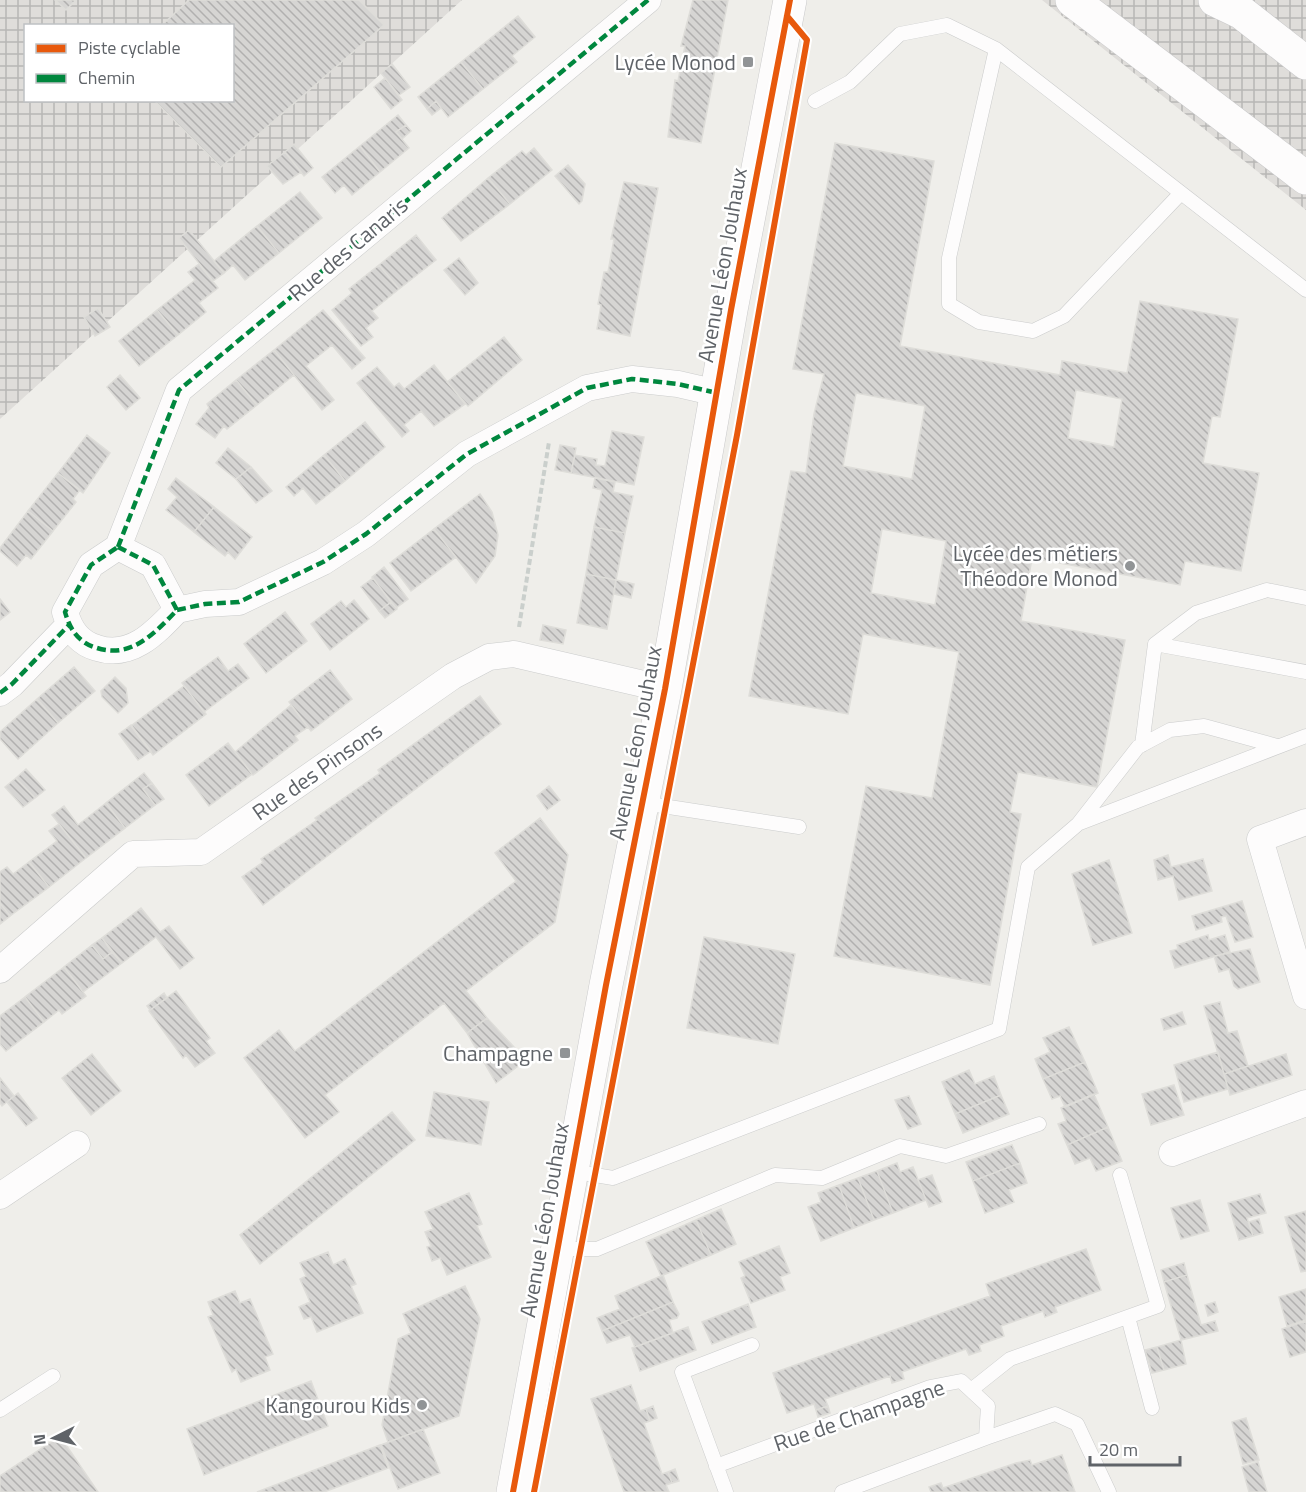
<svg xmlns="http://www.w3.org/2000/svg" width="1306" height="1492" font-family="'Titillium Web',sans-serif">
<defs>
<pattern id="industrial-grid" width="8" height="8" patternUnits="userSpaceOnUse" patternTransform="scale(1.5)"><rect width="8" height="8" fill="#dfddda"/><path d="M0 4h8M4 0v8" fill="none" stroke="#b8b7b5"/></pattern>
<pattern id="building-back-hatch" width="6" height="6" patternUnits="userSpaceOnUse" patternTransform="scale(1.5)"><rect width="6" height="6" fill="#d6d5d3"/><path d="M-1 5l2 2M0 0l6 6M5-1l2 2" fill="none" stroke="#b1b0af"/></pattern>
</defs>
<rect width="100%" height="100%" fill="#efeeea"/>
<path fill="url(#industrial-grid)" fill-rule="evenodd" d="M0,0H462L0,419ZM26,26H232V100H26Z
M1042,0H1306V210Z"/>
<path fill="url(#building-back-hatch)" stroke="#deddd9" stroke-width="1.5" fill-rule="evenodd" d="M55,0H76L66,10Z
M189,0H359L384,25L221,167L154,100H232V26H161Z
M693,0H728L701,143L668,137L675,80L678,81L685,46H681Z
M518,16L535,37L512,56L517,62L483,89L461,62Z
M461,62L483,89L448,117L436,101L427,109L418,97Z
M392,64L410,87L399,95L381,73Z
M385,78L402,100L391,109L374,87Z
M436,101L441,108L432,115L427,109Z
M398,115L406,125L396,132L409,148L380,172L360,146Z
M406,125L411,131L402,139L396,132Z
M835,143L934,161L900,346L1060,375L1062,361L1127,373L1140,301L1238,319L1220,417L1212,416L1203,463L1259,473L1241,571L1185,561L1180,585L1032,558L1021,621L1125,640L1097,787L1018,772L1010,812L1021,814L990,985L834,956L866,786L932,798L959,652L863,634L848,714L749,696L791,471L806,473L814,414L824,374L793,369ZM1076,390L1122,399L1114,447L1068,438ZM856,393L925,406L912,479L843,466ZM882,529L946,541L935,605L871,593Z
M294,144L313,168L304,176L285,152Z
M360,146L380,172L352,195L344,185L335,193L322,177Z
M534,148L552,170L510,204L488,178L522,151L526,155Z
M285,152L301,172L283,184L267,166Z
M568,165L585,184L582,201L579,204L555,176Z
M488,178L510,204L461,241L442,218Z
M624,182L658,188L630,336L597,329L601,305L598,304L604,272H608L614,239H611Z
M300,192L322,218L279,253L257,226Z
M257,226L279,253L245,280L233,265L224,273L214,261Z
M189,230L224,273L213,281L179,238Z
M416,235L436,260L399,289L379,265Z
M459,258L478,283L465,295L444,270Z
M199,264L218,288L199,303L206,312L178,335L157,310L195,280L188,272Z
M379,265L399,289L372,311L378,318L366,328L373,337L361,346L332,310L352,293L349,289Z
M98,308L110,327L95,336L84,317Z
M157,310L178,335L139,366L119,341Z
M323,310L365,358L352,369L332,345L306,366L334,400L322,410L274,350Z
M504,337L522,360L468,406L447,382Z
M274,350L294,375L257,405L236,380Z
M434,365L465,404L434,426L421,411L404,425L409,431L402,437L357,383L377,367L394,387L399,383L404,389Z
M120,375L140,398L126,410L107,387Z
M236,380L257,405L227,429L224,426L215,438L196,424L209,408L207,404Z
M365,422L385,447L345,481L324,455Z
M612,431L644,437L634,485L571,473L575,455L597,459L596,465L605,466Z
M87,435L110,453L83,493L58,473Z
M560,445L576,448L571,473L555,470Z
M228,448L251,467L236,479L216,463Z
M324,455L345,481L316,504L303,488L294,496L286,487Z
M251,467L272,491L256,503L236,479Z
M58,473L80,490L73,499L76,502L53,531L28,511Z
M176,478L214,507L194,532L166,510L177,497L168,489Z
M595,478L615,482L613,492L633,496L625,533L594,527L602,490L593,488Z
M480,494L492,512L498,535L495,556L476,583L434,529Z
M214,507L252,537L235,559L228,552L225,556L194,532Z
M28,511L53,531L31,559L26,555L17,566L0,551V548Z
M594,527L625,533L616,580L586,574Z
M434,529L456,557L411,591L390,563Z
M384,567L408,599L396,608L372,577Z
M586,574L616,580L607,629L577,623Z
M373,578L391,602L379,611L361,587Z
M616,580L634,584L631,598L614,594Z
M0,599L10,612L0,620Z
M354,600L369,619L330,650L311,624L341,601L346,607Z
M391,602L397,609L385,618L379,611Z
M285,612L307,641L266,673L244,644Z
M543,625L566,630L563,644L540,640Z
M218,657L228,671L238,664L249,678L204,712L182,683Z
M74,667L95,691L58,723L37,699Z
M330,670L352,699L311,731L289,702Z
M115,677L126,688L128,703L118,713L102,697L101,691Z
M184,686L206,714L153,755L131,726Z
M480,696L501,724L263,905L242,877L263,862L261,859L317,820L315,818L380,773L378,770Z
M37,699L58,723L18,759L0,739V732Z
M291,705L308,727L295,736L298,740L253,775L235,752Z
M131,725L151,751L138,760L119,734Z
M228,743L252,774L209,806L186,775Z
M26,769L45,790L35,798L16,778Z
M144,773L152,783L143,789L155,805L125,828L106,803Z
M16,778L35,798L23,807L5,787Z
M152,783L164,799L155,805L143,789Z
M549,786L560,800L547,810L537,796Z
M106,803L125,828L86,858L52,815L64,806L78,825Z
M540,818L568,855L555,922L466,991L487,1018L467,1033L444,1003L325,1095L339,1112L305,1138L244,1058L279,1030L295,1051L516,881L495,853Z
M59,824L86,858L49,887L29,862L57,841L49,831Z
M1168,855L1171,867L1203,859L1212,891L1179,900L1173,876L1158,880L1154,860Z
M1109,860L1132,933L1093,945L1072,874Z
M29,862L49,887L10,916L0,903V872L7,867L13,874Z
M1242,901L1253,937L1235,942L1226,916L1221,917L1222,922L1196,930L1192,916Z
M0,903L10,916L0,924Z
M141,908L160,932L169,926L194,958L180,969L156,937L122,963L102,938Z
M1208,935L1209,940L1225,935L1230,952L1175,968L1170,951L1178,949L1177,945Z
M704,937L795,954L778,1044L687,1028Z
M102,938L112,952L103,959L92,945Z
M92,945L103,959L112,952L122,963L83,992L64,967Z
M1250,949L1260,982L1238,989L1234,986L1229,969L1219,972L1214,956Z
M64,967L86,996L62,1014L59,1010L44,1022L25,997Z
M176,991L210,1038L206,1041L215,1053L195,1067L186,1055L183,1058L149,1011Z
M164,993L167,998L150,1010L147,1006Z
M25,997L44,1022L6,1051L0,1044V1016Z
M1220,1002L1228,1033L1237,1031L1248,1066L1224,1074L1204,1006Z
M1182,1012L1186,1024L1164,1030L1161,1019Z
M487,1018L526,1060L496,1083L467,1033Z
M1069,1027L1085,1062L1043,1079L1035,1059L1050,1052L1043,1038Z
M1218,1052L1228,1089L1184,1102L1174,1065Z
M92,1054L121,1091L91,1115L62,1078Z
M1286,1054L1292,1075L1230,1095L1224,1074Z
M1085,1062L1098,1093L1065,1107L1060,1096L1052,1099L1043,1079Z
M969,1070L975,1084L994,1076L1001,1095L955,1114L942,1082Z
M0,1078L14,1096L2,1106L0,1103Z
M1174,1085L1184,1115L1151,1125L1142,1094Z
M434,1092L489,1102L481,1145L426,1136Z
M18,1093L37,1118L26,1126L7,1102Z
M1094,1094L1108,1127L1067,1145L1058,1124L1066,1121L1061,1108Z
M1001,1095L1009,1114L963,1133L955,1114Z
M909,1096L921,1124L908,1129L895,1100Z
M392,1112L415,1140L260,1264L240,1235Z
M1108,1127L1122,1161L1096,1171L1090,1158L1075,1164L1067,1145Z
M1012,1145L1020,1163L973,1181L966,1162Z
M897,1163L900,1172L913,1167L926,1200L893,1213L877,1171Z
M1020,1163L1027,1183L1009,1190L1014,1202L985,1213L973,1181Z
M877,1171L893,1213L874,1220L858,1178Z
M932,1175L942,1202L929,1207L918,1180Z
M858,1178L874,1220L854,1228L839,1185Z
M839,1185L854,1228L821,1241L808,1207L821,1202L818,1193Z
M469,1193L482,1224L477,1226L491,1257L447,1275L440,1258L432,1261L427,1247L431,1246L425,1232L433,1229L425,1212Z
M1260,1194L1266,1213L1247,1218L1253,1236L1239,1240L1228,1203Z
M1200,1200L1209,1231L1181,1239L1171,1208Z
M721,1209L736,1244L711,1255L696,1220Z
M1306,1211V1271L1301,1272L1285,1217Z
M1259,1219L1263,1233L1253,1236L1249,1222Z
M696,1220L711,1255L661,1276L646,1242Z
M779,1246L790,1273L780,1277L785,1290L751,1303L741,1278L745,1276L739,1262Z
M1086,1249L1101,1290L1055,1307L1057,1312L1045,1317L1043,1311L1001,1326L1004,1336L979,1345L981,1351L969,1355L966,1349L902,1372L904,1379L892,1383L890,1376L825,1399L828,1406L816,1410L814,1404L787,1413L773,1373L990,1296L986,1284Z
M328,1252L333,1265L345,1259L356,1284L351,1286L363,1313L317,1332L311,1317L304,1319L299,1307L310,1302L300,1279L306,1276L300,1263Z
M1184,1263L1187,1275L1164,1282L1161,1270Z
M663,1275L673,1302L602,1331L597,1318L620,1309L615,1296Z
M1187,1275L1201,1325L1215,1321L1218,1331L1181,1340L1164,1282Z
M465,1286L480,1319L459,1416L388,1442L382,1425L398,1339L411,1333L403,1314Z
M1306,1289V1320L1287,1326L1279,1297Z
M235,1291L240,1303L250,1299L273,1354L265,1357L270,1370L241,1382L236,1369L232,1372L208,1317L213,1315L208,1302Z
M673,1302L679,1314L677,1318L669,1320L673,1333L635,1347L630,1335L607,1343L602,1331Z
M1215,1302L1218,1312L1208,1316L1205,1305Z
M748,1304L756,1327L712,1344L702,1322Z
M1306,1321V1352L1290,1357L1282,1329Z
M688,1327L696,1350L640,1371L632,1348Z
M1181,1340L1186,1364L1164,1370L1157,1347Z
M1157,1347L1164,1370L1152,1373L1145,1350Z
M311,1381L328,1426L204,1475L187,1429Z
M631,1385L640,1411L646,1409L650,1421L644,1423L662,1474L668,1472L672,1483L666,1485L669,1492H624L591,1399Z
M653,1406L657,1418L650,1421L646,1409Z
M828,1406L830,1413L818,1417L816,1410Z
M1246,1418L1259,1460L1243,1464L1232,1422Z
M423,1429L440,1473L398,1489L381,1445Z
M60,1436L98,1492H0V1476Z
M380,1445L388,1468L324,1492H257Z
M1062,1455L1075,1492H931L929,1487L941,1483L943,1488L1016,1463L1030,1460L1032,1465Z
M1258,1462L1267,1492H1249L1242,1467Z
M675,1469L679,1481L672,1483L668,1472Z"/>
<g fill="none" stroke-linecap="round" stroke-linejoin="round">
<defs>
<path id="lane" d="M996,49L949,258V304L979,322L1033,331L1064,316L1181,193
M815,101L850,82L900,34L947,25L996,49L1306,290
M1155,644L1306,672
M1142,745L1155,644L1196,613L1267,590L1306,598
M643,803L799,827
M1080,823L1306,736
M571,1171L613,1178L999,1029L1028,867L1078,824L1138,747L1170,730L1204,726L1277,746
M558,1249H597L775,1175L822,1178L900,1146L946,1156L1039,1124
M1128,1317L1152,1408
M971,1390L1010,1359L1158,1306L1120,1175
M0,1410L53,1376
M986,1438L1055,1414L1077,1424L1109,1492
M716,1466L930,1387L961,1381L988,1406L986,1438L842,1492
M726,1492L682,1372L752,1345"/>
<path id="street" d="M118,547L179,390L648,0
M118,547L153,565L177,610C155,633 131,659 97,648C79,643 70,630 65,612L91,565Z
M177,610L205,604L239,602L323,562L366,534L467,454L587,388L632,379L678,384L717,393
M0,693L12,684L69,625
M1306,822L1260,839L1306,996
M0,970L133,854L201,852L453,676L489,657L514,654L665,689
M1172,1153L1306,1103
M0,1196L77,1144"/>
<path id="secondary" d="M1072,0L1306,178
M1215,0L1242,13L1306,63
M513,1492L606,985L665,689L731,310L790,0"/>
</defs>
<use href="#lane" stroke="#cbcccc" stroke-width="15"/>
<use href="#street" stroke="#cbcccc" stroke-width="27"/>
<use href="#secondary" stroke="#cacacb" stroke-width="34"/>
<path stroke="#cacfcc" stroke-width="4" stroke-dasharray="6 3" stroke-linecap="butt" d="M519,627L549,442"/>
<use href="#lane" stroke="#fdfcfc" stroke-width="14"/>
<use href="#street" stroke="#fdfcfc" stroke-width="26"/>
<use href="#secondary" stroke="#fdfcfc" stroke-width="33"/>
<path stroke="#00873e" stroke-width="4.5" stroke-dasharray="9 4.5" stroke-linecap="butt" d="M118,547L179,390L648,0
M118,547L153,565L177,610C155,633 131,659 97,648C79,643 70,630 65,612L91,565Z
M177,610L205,604L239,602L323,562L366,534L467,454L587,388L632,379L678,384L717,393
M0,693L12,684L69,625"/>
<defs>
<path id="cycleway" d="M513,1492L606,985L665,689L731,310L790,0
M534,1492L737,435L807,40L787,16"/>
</defs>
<use href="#cycleway" stroke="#fff" stroke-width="10"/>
<use href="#cycleway" stroke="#e8590c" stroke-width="6"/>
</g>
<g fill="#919496" stroke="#fff" stroke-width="2">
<rect x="742" y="56" width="12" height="12" rx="3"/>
<circle cx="1130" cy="566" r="6"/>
<rect x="559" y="1047" width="12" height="12" rx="3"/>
<circle cx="422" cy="1405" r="6"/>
</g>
<g text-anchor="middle" stroke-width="5" stroke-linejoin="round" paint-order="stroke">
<g font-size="22" fill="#5f6368" stroke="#fff" text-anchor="end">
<text x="736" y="70">Lycée Monod</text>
<text x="1118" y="561">Lycée des métiers<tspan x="1118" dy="25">Théodore Monod</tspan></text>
<text x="553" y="1061">Champagne</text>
<text x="410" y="1413">Kangourou Kids</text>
</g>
<g font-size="22" fill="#5f6368" stroke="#fff">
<text transform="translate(348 249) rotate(-40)" y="8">Rue des Canaris</text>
<text transform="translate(722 265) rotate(-80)" y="8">Avenue Léon Jouhaux</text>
<text transform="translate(635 743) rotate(-79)" y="8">Avenue Léon Jouhaux</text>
<text transform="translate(317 771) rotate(-35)" y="8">Rue des Pinsons</text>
<text transform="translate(544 1220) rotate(-80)" y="8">Avenue Léon Jouhaux</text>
<text transform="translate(859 1415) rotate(-19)" y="8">Rue de Champagne</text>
</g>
</g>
<rect x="24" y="24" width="210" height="78" fill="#ffffff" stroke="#bfc1c3" stroke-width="1.5"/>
<rect x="36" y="44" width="30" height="9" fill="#e8590c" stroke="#bfc1c3" stroke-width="1.5"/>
<text x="78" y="54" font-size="18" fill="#5f6368">Piste cyclable</text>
<rect x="36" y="74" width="30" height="9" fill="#00873e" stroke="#bfc1c3" stroke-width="1.5"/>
<text x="78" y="84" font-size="18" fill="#5f6368">Chemin</text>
<g transform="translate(54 1438) rotate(264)" stroke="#ffffff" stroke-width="4.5" paint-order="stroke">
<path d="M0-4.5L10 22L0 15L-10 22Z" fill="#5f6368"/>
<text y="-9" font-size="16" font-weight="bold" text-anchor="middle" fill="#5f6368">N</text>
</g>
<path d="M1090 1456v9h90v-9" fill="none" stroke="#5f6368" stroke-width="3"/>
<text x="1099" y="1456" font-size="18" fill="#5f6368" stroke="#ffffff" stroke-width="4.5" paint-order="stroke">20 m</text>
</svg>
